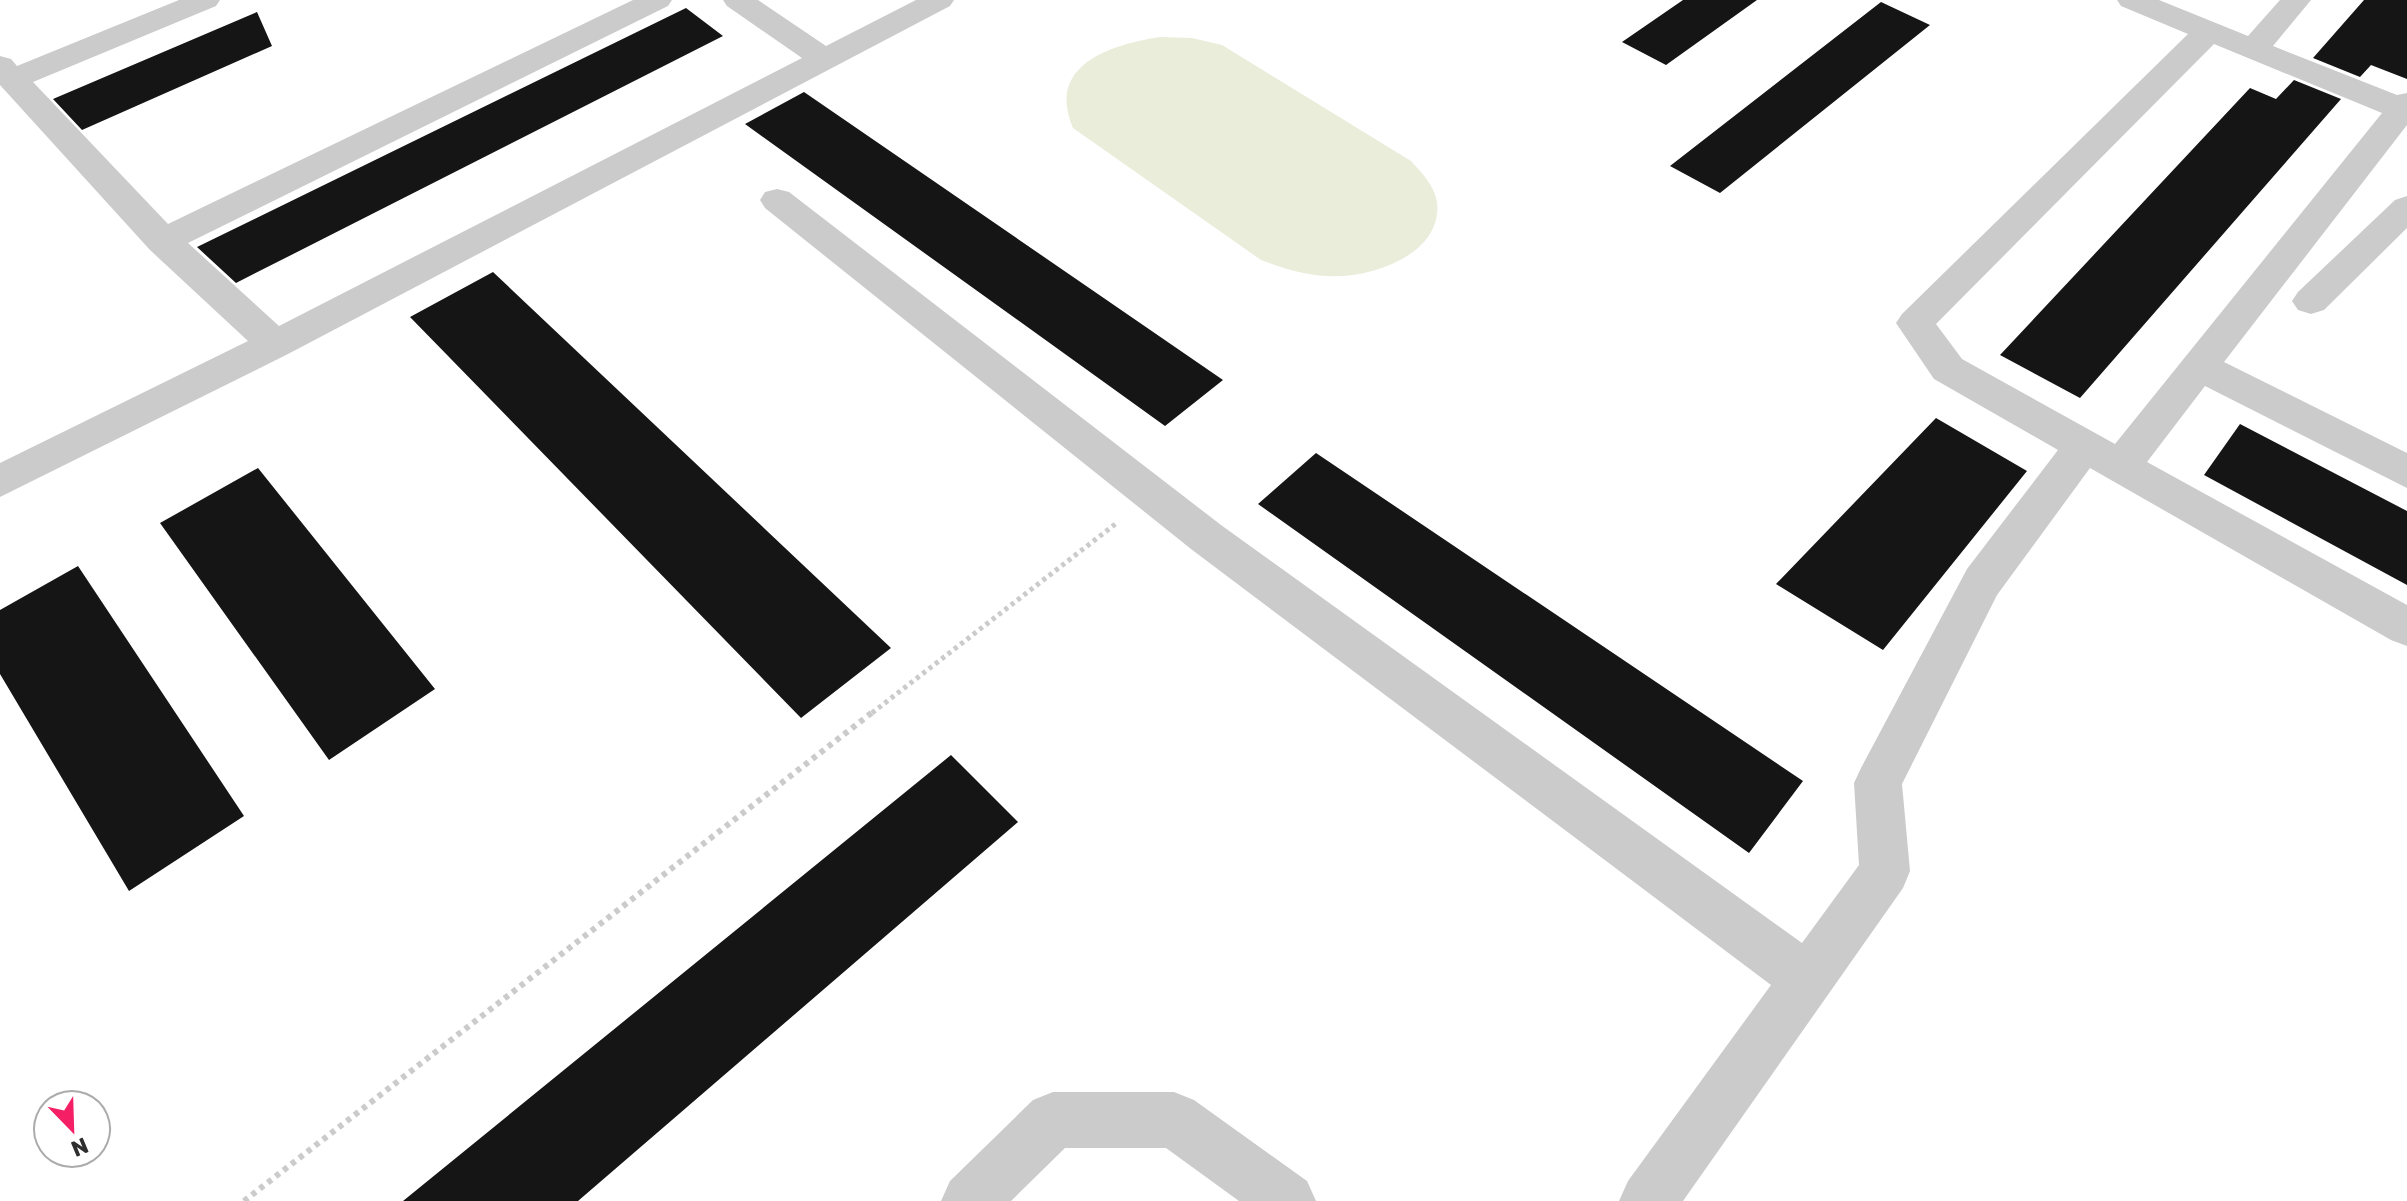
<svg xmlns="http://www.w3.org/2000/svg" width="2407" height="1201" font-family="Rubik,sans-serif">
<rect width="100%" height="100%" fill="#fff"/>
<path fill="#e9edda" d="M1160,37L1192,38L1222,45L1411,161C1422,173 1434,185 1437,202C1443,256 1368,279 1327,276C1303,275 1283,268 1261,260L1073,128C1046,65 1110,45 1160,37Z"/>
<path fill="#151515" d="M1683,0H1757L1666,65L1622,42Z
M2364,0H2407V79L2371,65L2360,77L2313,58Z
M1881,2L1930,25L1720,193L1670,166Z
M686,8L723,36L236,283L197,247Z
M257,12L272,46L82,130L53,99Z
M2294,80L2341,99L2080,398L2000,355L2250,88L2276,99Z
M804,92L1223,380L1165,426L745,124Z
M493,272L891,648L801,718L410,317Z
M1936,418L2027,471L1883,650L1776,584Z
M2240,424L2407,511V585L2204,475Z
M1316,453L1803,781L1749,853L1258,504Z
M258,468L435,689L329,760L160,523Z
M78,566L244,816L129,891L0,674V610Z
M951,755L1018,822L578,1201H403Z"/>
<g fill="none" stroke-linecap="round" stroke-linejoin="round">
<path stroke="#cbcbcb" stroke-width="5" stroke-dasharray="4 4" stroke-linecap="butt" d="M872,713L1118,522"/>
<path stroke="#cbcbcb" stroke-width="6" stroke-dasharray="5 5" stroke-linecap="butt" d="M244,1201L874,711"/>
<path fill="#cbcbcb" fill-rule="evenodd" d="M179,0H220L216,6L33,82L168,224L633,0H672L668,6L188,243L279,326L802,58L727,6L723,0H758L826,46L916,0H954L950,6L288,354L0,497V463L248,341L150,250L0,85V56L11,59L17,66Z
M2117,0H2159L2248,36L2280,0H2311L2273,46L2397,95L2407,93V125L2224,362L2407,453V488L2205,386L2147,462L2407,605V646L2391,640L2090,468L1997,595L1902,784L1910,871L1903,888L1683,1201H1619L1628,1181L1771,985L1191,549L765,208L760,200L765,192L777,189L789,192L1221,525L1802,943L1859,865L1854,783L1861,768L1967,569L2058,450L1934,379L1896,323L1902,314L2188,34L2121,6ZM2214,44L2382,113L2115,444L1962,359L1936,324Z
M2407,196V228L2324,310L2311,314L2298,310L2292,301L2298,292L2395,200Z
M1053,1092H1174L1194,1100L1307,1181L1316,1201H1239L1166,1148H1065L1011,1201H941L950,1181L1033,1100Z"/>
</g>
<g transform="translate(72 1129) rotate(157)"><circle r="38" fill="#ffffff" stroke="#ababab" stroke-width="2"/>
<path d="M0-6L14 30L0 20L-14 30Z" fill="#f51f66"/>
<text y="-12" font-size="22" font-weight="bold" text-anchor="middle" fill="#2e2e2e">N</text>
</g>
</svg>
